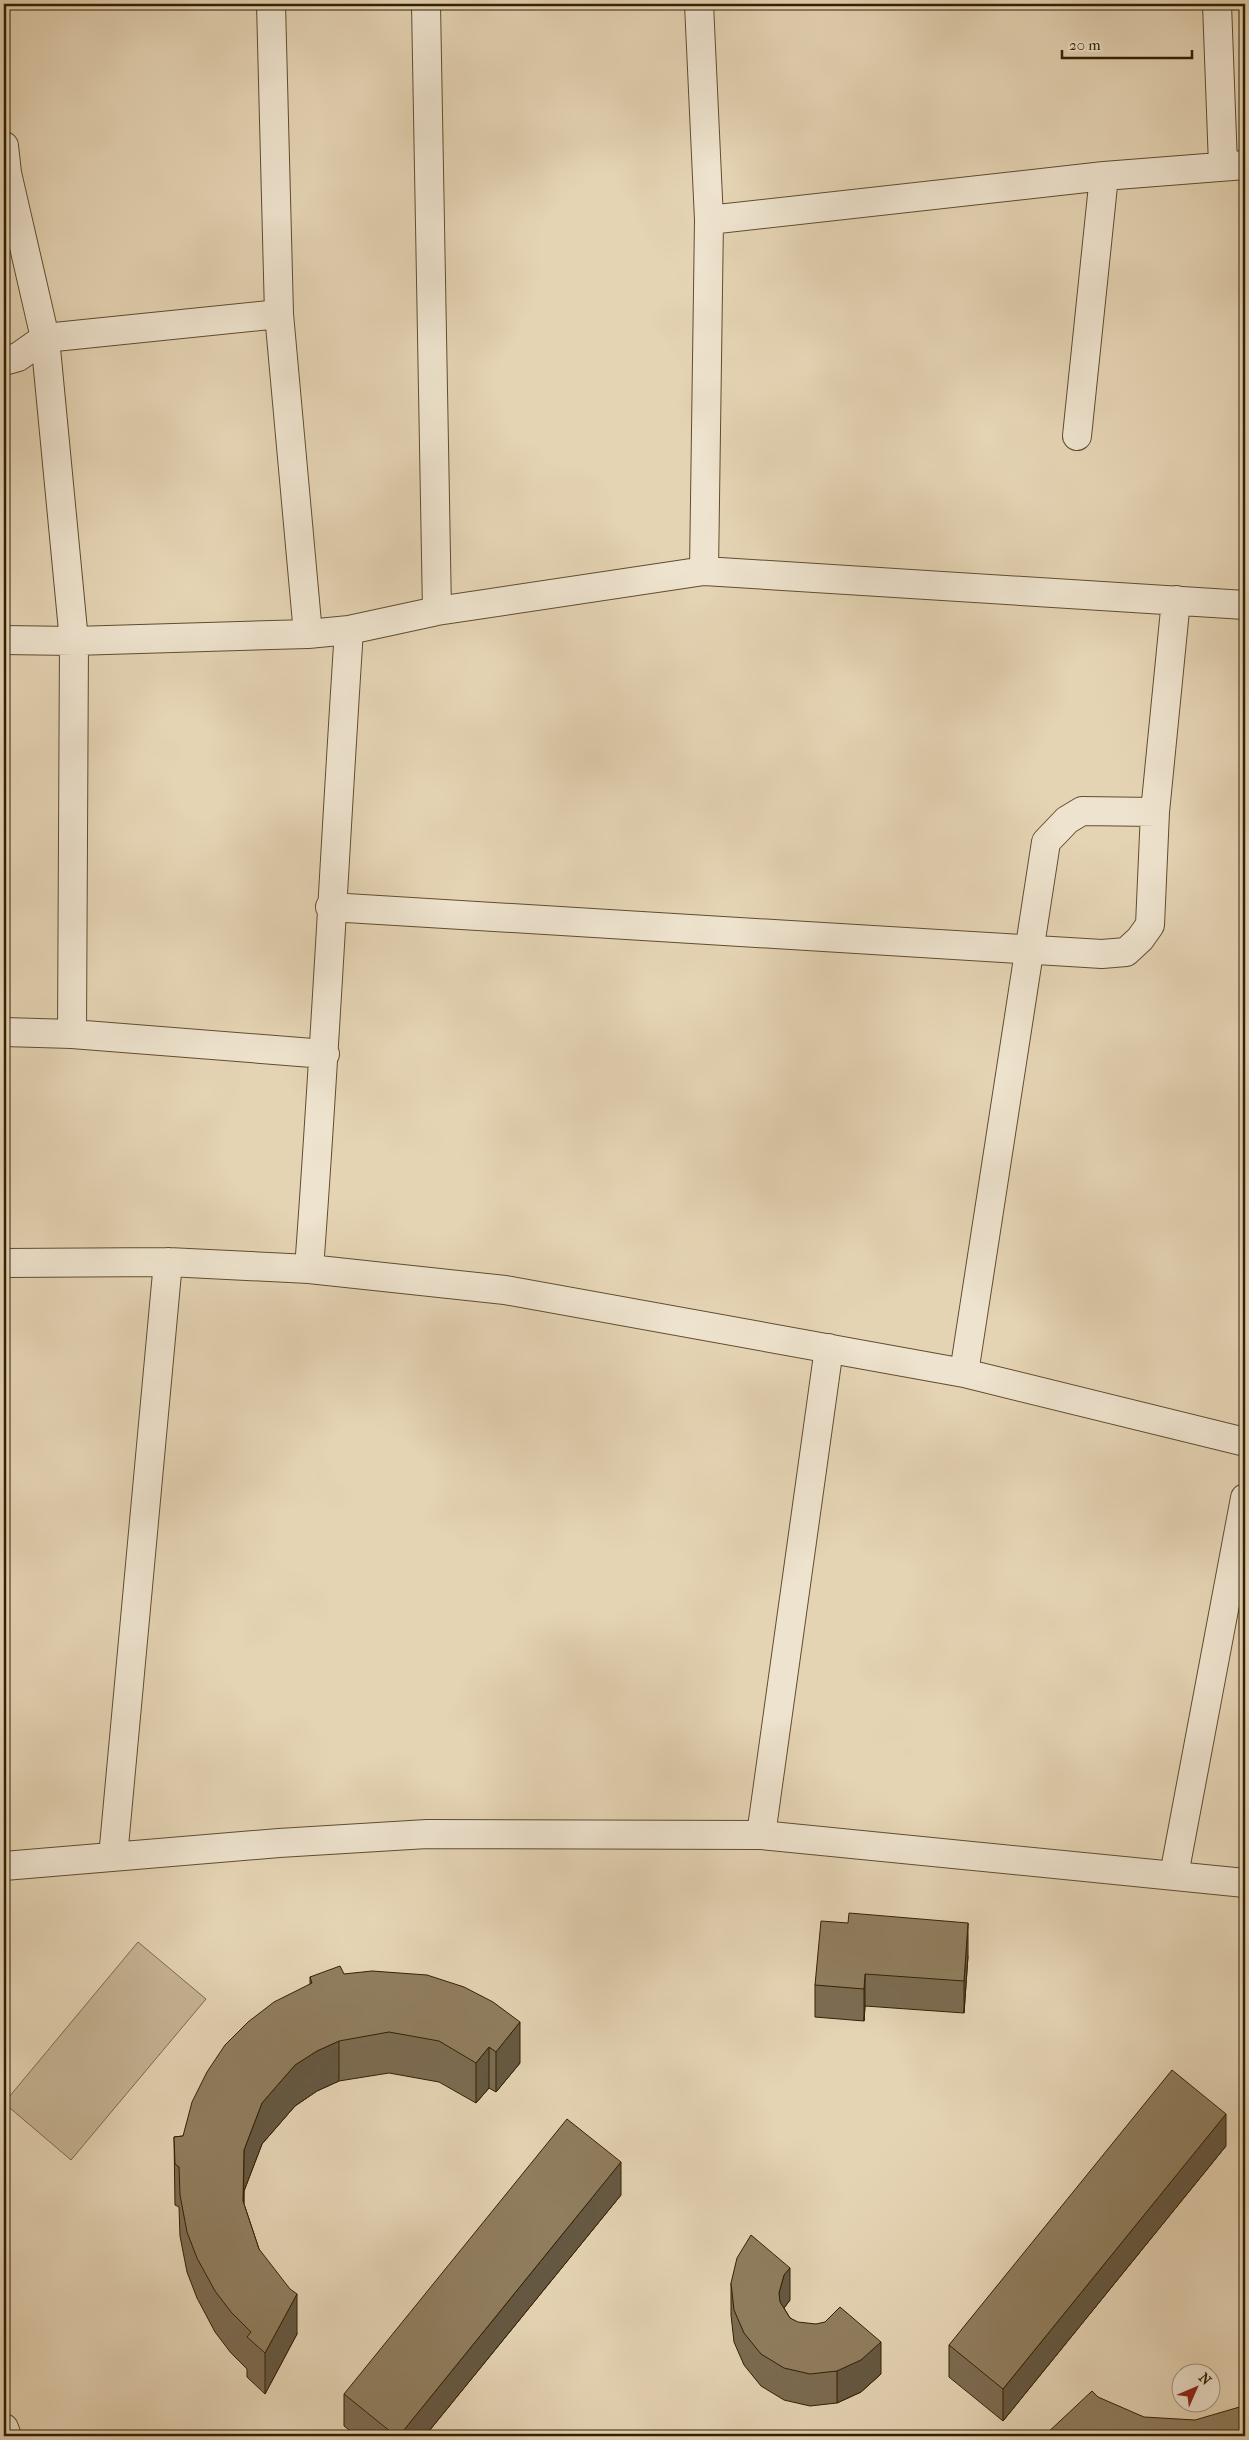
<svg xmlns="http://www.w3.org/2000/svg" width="1249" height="2440" font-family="'IM FELL French Canon',serif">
<rect width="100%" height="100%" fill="#e5d4b4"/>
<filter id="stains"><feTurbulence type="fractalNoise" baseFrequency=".004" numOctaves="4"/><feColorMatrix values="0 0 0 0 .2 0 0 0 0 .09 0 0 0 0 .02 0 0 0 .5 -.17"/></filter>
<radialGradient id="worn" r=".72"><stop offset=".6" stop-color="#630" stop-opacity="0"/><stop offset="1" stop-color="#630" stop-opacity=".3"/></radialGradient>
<path fill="#c7b596" stroke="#7d6a4c" d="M138,1942L206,1999L71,2160L4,2103Z"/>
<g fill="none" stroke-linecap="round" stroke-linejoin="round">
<defs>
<path id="minor" d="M271,4L279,314L308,634
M426,4L437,611
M699,4L709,220L704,571
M1217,4L1223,165
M4,146L7,173L45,338L74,641L72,1034
M709,220L1104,176L1245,165
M4,361L18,357L45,338L279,314
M1077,436L1104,176
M4,640L74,641L308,634L349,630L437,611L704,571L1245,605
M330,907L1102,954L1126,952L1140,939L1150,925L1155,812L1176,600
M4,1032L72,1034L325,1054
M4,1263L168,1262L309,1269L505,1290L964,1373L1245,1442
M309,1269C325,1056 335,843 349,630
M964,1373L1046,842L1067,820L1082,811L1155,812
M761,1835L829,1348
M113,1857L168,1262
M4,1866L279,1843L427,1834L761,1835L1245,1883
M1174,1875L1245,1498
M4,2428L7,2436"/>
</defs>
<use href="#minor" stroke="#604d2f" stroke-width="30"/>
<use href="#minor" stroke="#eee3ce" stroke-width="28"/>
</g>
<path fill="#7c6c52" stroke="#332003" d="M848,1923L968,1956L964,2013L865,2006L864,2021L815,2017V1985Z
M344,1974L520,2063L496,2092L489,2088L476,2103L439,2082L389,2073L339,2081L317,2091L295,2106L262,2144L244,2191V2204L259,2249L297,2334L265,2394L247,2377V2369L231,2353L215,2332L197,2298L187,2272L180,2236L179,2207L175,2205L174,2137L183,2136L310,1984V1977Z
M1226,2146L1003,2421L949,2377V2345Z
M621,2195L425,2436H357L344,2426V2394Z
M731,2283L790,2300L784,2308L790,2318L881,2374L861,2392L837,2403L810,2406L784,2400L761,2386L744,2365L734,2342L731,2315Z"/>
<path fill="#655842" stroke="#332003" d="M968,1923V1956L964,2013V1981Z
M865,1974V2006L864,2021V1989Z
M520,2022V2063L496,2092V2052Z
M339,2041V2081L317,2091L295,2106L262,2144L244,2191L243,2242L244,2150L262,2103L295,2065L317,2051Z
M489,2047V2088L476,2103V2063Z
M1226,2114V2146L1003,2421V2389Z
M621,2162V2195L425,2436H399Z
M790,2268V2300L784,2308L779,2325V2293L784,2275Z
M297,2294V2334L265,2394V2353Z
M881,2342V2374L861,2392L837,2403V2371Z"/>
<path fill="#907e5f" stroke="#332003" d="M849,1913L968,1923L964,1981L865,1974L864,1989L815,1985L821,1921L848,1923Z
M340,1966L344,1974L372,1971L427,1975L464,1987L493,2002L520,2022L496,2052L489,2047L476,2063L439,2041L389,2032L339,2041L317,2051L295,2065L262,2103L244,2150L243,2201L259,2249L290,2289L297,2294L265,2353L247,2337L251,2332L231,2312L215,2291L197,2258L187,2232L180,2195L179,2167L175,2164L174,2137L183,2136L192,2102L207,2072L225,2045L248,2022L274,2002L312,1983L310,1977Z
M1172,2070L1226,2114L1003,2389L949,2345Z
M567,2119L621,2162L399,2436H396L344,2394Z
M751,2235L790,2268L784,2275L779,2293L780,2302L790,2318L798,2322L816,2324L825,2322L840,2307L881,2342L861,2360L837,2371L810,2374L784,2368L761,2354L744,2333L734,2310L731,2283L737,2258Z
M1092,2391L1098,2397L1144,2417L1195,2420L1243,2406L1245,2405V2436H1044Z"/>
<rect width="1249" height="2440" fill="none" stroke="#e5d4b4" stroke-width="20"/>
<rect x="5" y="5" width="1239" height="2430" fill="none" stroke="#332003" stroke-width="2.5"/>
<rect x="10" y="10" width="1229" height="2420" fill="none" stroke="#332003"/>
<g transform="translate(1196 2388) rotate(45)"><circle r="24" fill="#eee3ce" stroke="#a3957d"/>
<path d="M0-4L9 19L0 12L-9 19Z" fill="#8f2418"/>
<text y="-8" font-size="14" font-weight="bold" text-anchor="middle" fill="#332003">N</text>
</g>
<path d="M1062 50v8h130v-8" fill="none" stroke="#332003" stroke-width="2.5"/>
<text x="1069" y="50" font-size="15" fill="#332003" stroke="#eee3ce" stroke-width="4" paint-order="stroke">20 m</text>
<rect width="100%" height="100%" filter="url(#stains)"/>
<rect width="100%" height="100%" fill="url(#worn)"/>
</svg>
